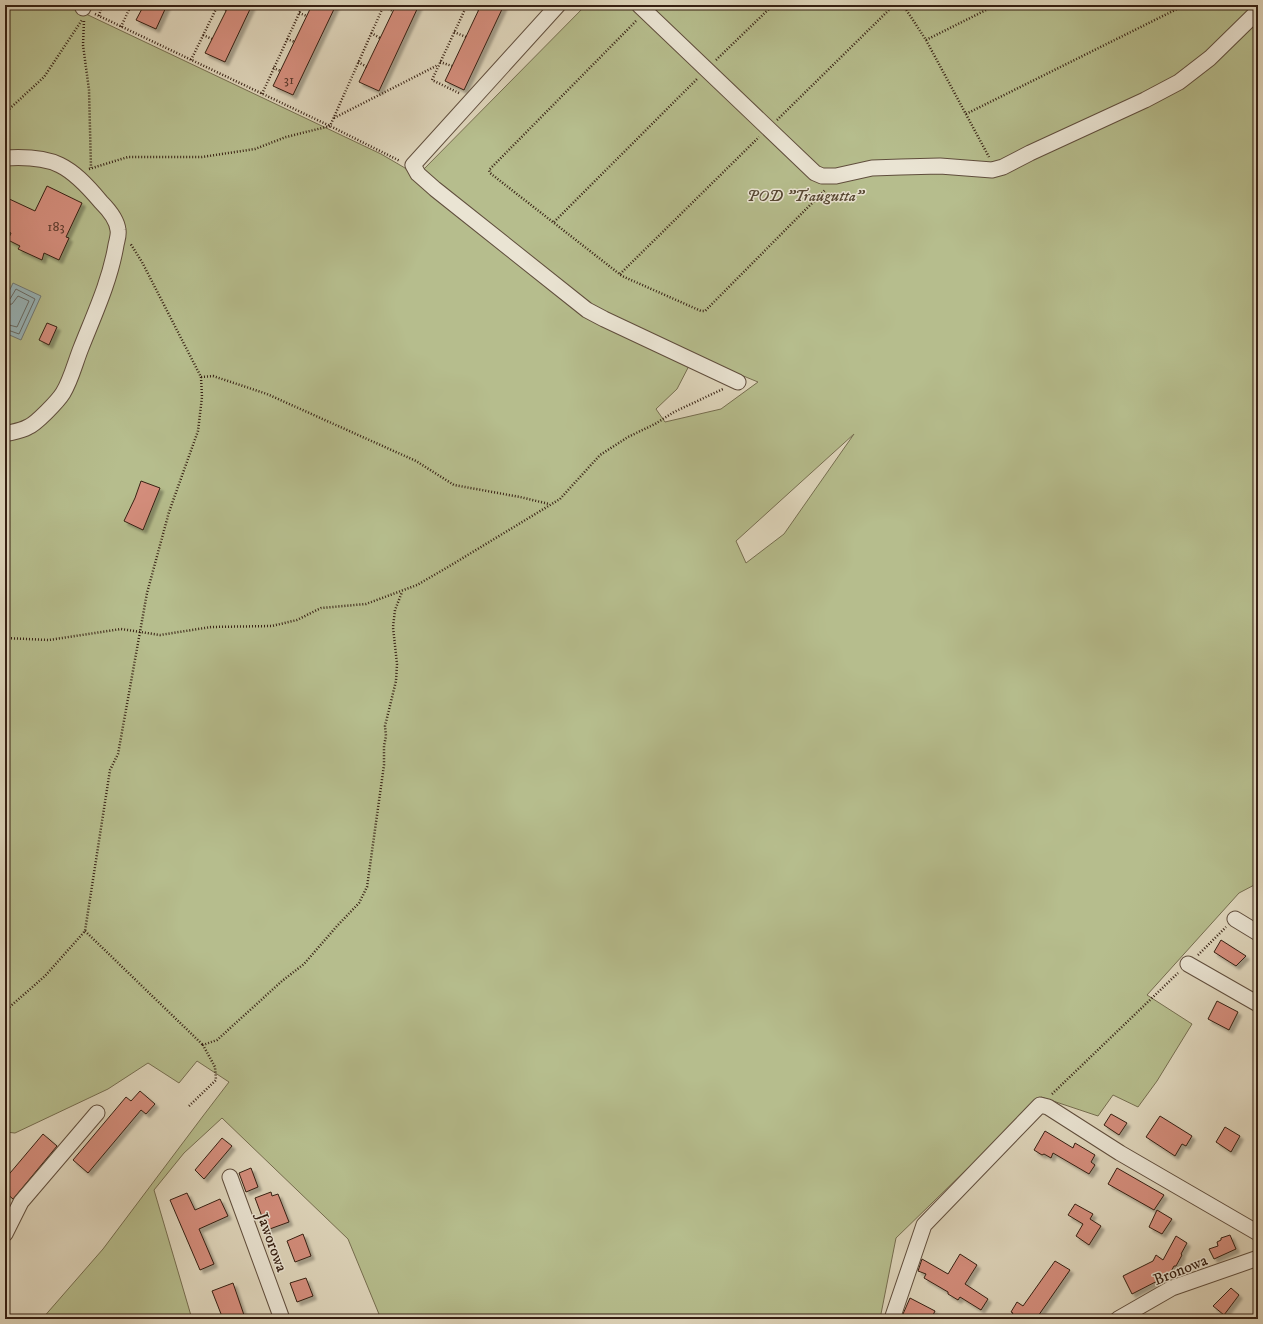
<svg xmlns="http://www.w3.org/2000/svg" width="1263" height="1324" font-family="'IM FELL DW Pica',serif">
<defs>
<filter id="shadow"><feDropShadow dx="3.5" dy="3.5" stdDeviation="1" flood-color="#0004"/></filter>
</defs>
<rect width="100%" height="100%" fill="#dfd6bc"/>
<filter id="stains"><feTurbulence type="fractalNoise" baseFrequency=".005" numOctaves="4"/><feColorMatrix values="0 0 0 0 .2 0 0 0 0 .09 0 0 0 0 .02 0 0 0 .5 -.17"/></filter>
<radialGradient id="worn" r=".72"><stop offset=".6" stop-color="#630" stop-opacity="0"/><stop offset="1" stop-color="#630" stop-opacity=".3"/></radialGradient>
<path fill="#b6bd8d" stroke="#766e50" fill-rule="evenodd" d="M5,5H67L381,154L405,168L424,189L422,171L586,5H1258V883L1239,893L1147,995L1192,1024L1157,1081L1138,1107L1113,1095L1098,1116L1041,1097L896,1238L880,1319H730L726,1317L722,1319H381L348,1239L222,1118L184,1153L154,1190L192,1319H42L103,1249L203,1116L229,1082L197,1061L179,1083L148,1063L108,1089L15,1133L5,1132ZM685,352L758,382L721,409L665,422L656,409L677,389L691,362ZM854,434L784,534L746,563L736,541Z"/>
<path fill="#98b6bb" stroke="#717a78" d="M13,283L41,296L21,340L5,333V300Z"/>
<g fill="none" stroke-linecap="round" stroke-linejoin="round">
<path stroke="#676b67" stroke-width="1" d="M5,300L10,299L16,289L35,299L19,334L5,329
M5,305L12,304L18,296L29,301L17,327L5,324"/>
</g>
<path fill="#d58e7d" stroke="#362013" filter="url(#shadow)" d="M144,5H167L156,29L136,20Z
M229,5H252L225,62L205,53Z
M312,5H336L293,95L273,86Z
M396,5H419L379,91L359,82Z
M481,5H504L464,90L445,81Z
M47,186L82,203L66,237L69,238L59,260L44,253L42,260L18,249L20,246L8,240L11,233L5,230V197L35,211Z
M47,323L57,327L49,345L39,340Z
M141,481L160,488L143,530L124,521L135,498Z
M1221,940L1246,956L1236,966L1214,952Z
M1217,1001L1238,1012L1229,1030L1208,1019Z
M140,1091L155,1104L146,1114L141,1110L88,1173L73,1160L126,1097L131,1101Z
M1111,1114L1127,1123L1119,1135L1104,1125Z
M1160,1116L1192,1136L1186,1146L1182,1144L1175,1156L1146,1137Z
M1225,1127L1240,1136L1231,1152L1216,1142Z
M1045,1131L1073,1148L1075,1143L1095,1155L1091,1162L1095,1165L1089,1174L1053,1153L1051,1158L1044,1154L1042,1155L1034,1150Z
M43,1134L57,1146L13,1199L5,1192V1179Z
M222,1138L232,1146L204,1179L195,1170Z
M251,1168L258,1187L246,1192L239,1173Z
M1117,1168L1164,1195L1154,1210L1108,1184Z
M271,1192L272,1196L278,1194L289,1222L267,1230L255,1198Z
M187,1193L195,1210L220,1199L228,1216L199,1229L214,1264L200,1270L170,1200Z
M1075,1204L1093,1214L1090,1219L1101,1226L1089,1245L1076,1236L1083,1224L1068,1215Z
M1157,1210L1172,1219L1162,1234L1149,1227Z
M303,1234L311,1256L295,1262L287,1241Z
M1230,1235L1236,1249L1214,1259L1209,1249L1218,1246L1217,1242L1221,1240V1238Z
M1176,1236L1187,1243L1181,1254L1182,1255L1176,1266H1174L1169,1275L1132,1294L1123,1276L1153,1261L1156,1255L1163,1260Z
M960,1254L977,1265L965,1284L988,1299L981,1310L960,1297L958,1300L948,1294V1292L924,1278L926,1274L918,1271L922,1259L948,1274Z
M1055,1261L1070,1270L1036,1319H1009L1013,1313L1011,1312L1017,1302L1023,1306Z
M306,1278L313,1296L297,1302L290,1283Z
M233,1283L244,1315L234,1319H223L212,1291Z
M1231,1288L1239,1295L1224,1315L1213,1306Z
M910,1298L935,1311L931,1319H913L903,1314Z"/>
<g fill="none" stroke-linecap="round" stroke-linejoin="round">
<defs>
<path id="minor" d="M558,5L413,165L418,174L435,189L587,310L604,319L738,382
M639,5L815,173L822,176H836L872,168L901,167L940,166L992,170L1003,167L1030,153L1145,100L1179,82L1210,58L1258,11
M83,8L84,5
M5,158C54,155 70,165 101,202C108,209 117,220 118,230C119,235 117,240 116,245C110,281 94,315 81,348C75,363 71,380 63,393C58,401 36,424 28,427C21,431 12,432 5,434
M1235,919L1258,933
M1188,964L1258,1004
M230,1177L282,1319
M5,1234L21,1202L97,1113
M892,1319L924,1225L1040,1105L1048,1107L1120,1153L1258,1233
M1118,1319L1172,1288L1258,1258"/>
</defs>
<use href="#minor" stroke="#604e3d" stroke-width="17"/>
<path stroke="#362013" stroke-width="2.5" stroke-dasharray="1 2" stroke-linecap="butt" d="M140,5L143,6
M467,5L479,10
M903,5L926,40L989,157
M217,6L226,10
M383,6L393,11
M299,13L307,16
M95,14L330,126L400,161
M99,16L102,5
M84,21L83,45L89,90L91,168
M636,21L489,170L490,173L622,276L701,311H705L825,190
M121,27L131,5
M454,32L466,37
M371,33L380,38
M203,35L212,39
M287,39L295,42
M926,40L996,5
M191,60L218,5
M716,60L773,5
M358,62L367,67
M440,62L452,66
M273,68L281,71
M459,93L432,80L467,5
M262,94L303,5
M5,113L44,77L82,20
M966,114L1185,5
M334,118L438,65
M777,120L894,5
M89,169L128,157H202L255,149L286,137L330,126L384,5
M554,222L698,78
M620,274L759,137
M201,377L213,376L267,394L416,461L454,485L520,497L549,504
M5,638L49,640L121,629L160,635L211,627L272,626L297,620L321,608L366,604L417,585L448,567L560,499L600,455L628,437L655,424L674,412L723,389
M85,931L203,1045
M1198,955L1226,927
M5,1011L45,976L85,931L110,770L118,754L147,593L169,512L198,431L202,397L201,377L142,262L130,243
M1052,1094L1178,973
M189,1106L216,1080L215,1067L203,1045L217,1040L282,981L304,964L337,926L359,903L367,887L384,765V746L386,736L385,726L396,681L397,664L393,627L395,610L402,592"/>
<use href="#minor" stroke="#eae4d3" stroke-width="15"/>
</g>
<g text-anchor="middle" stroke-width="3" stroke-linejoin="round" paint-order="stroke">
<g font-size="14" fill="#5e3c2e">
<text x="289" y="84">31</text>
<text x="56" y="231">183</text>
</g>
<g font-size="16" font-style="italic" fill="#564732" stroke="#eae4d3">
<text x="805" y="201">POD "Traugutta"</text>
</g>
<g font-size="16" fill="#362013" stroke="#eae4d3">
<text transform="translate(273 1242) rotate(70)" y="6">Jaworowa</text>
<text transform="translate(1180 1269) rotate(-22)" y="6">Bronowa</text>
</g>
</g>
<rect width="1263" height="1324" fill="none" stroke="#dfd6bc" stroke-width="20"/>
<rect x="6" y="6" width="1251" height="1312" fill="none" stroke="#362013" stroke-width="2"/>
<rect x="10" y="10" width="1243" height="1304" fill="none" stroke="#362013"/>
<rect width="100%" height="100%" filter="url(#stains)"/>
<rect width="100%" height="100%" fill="url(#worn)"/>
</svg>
